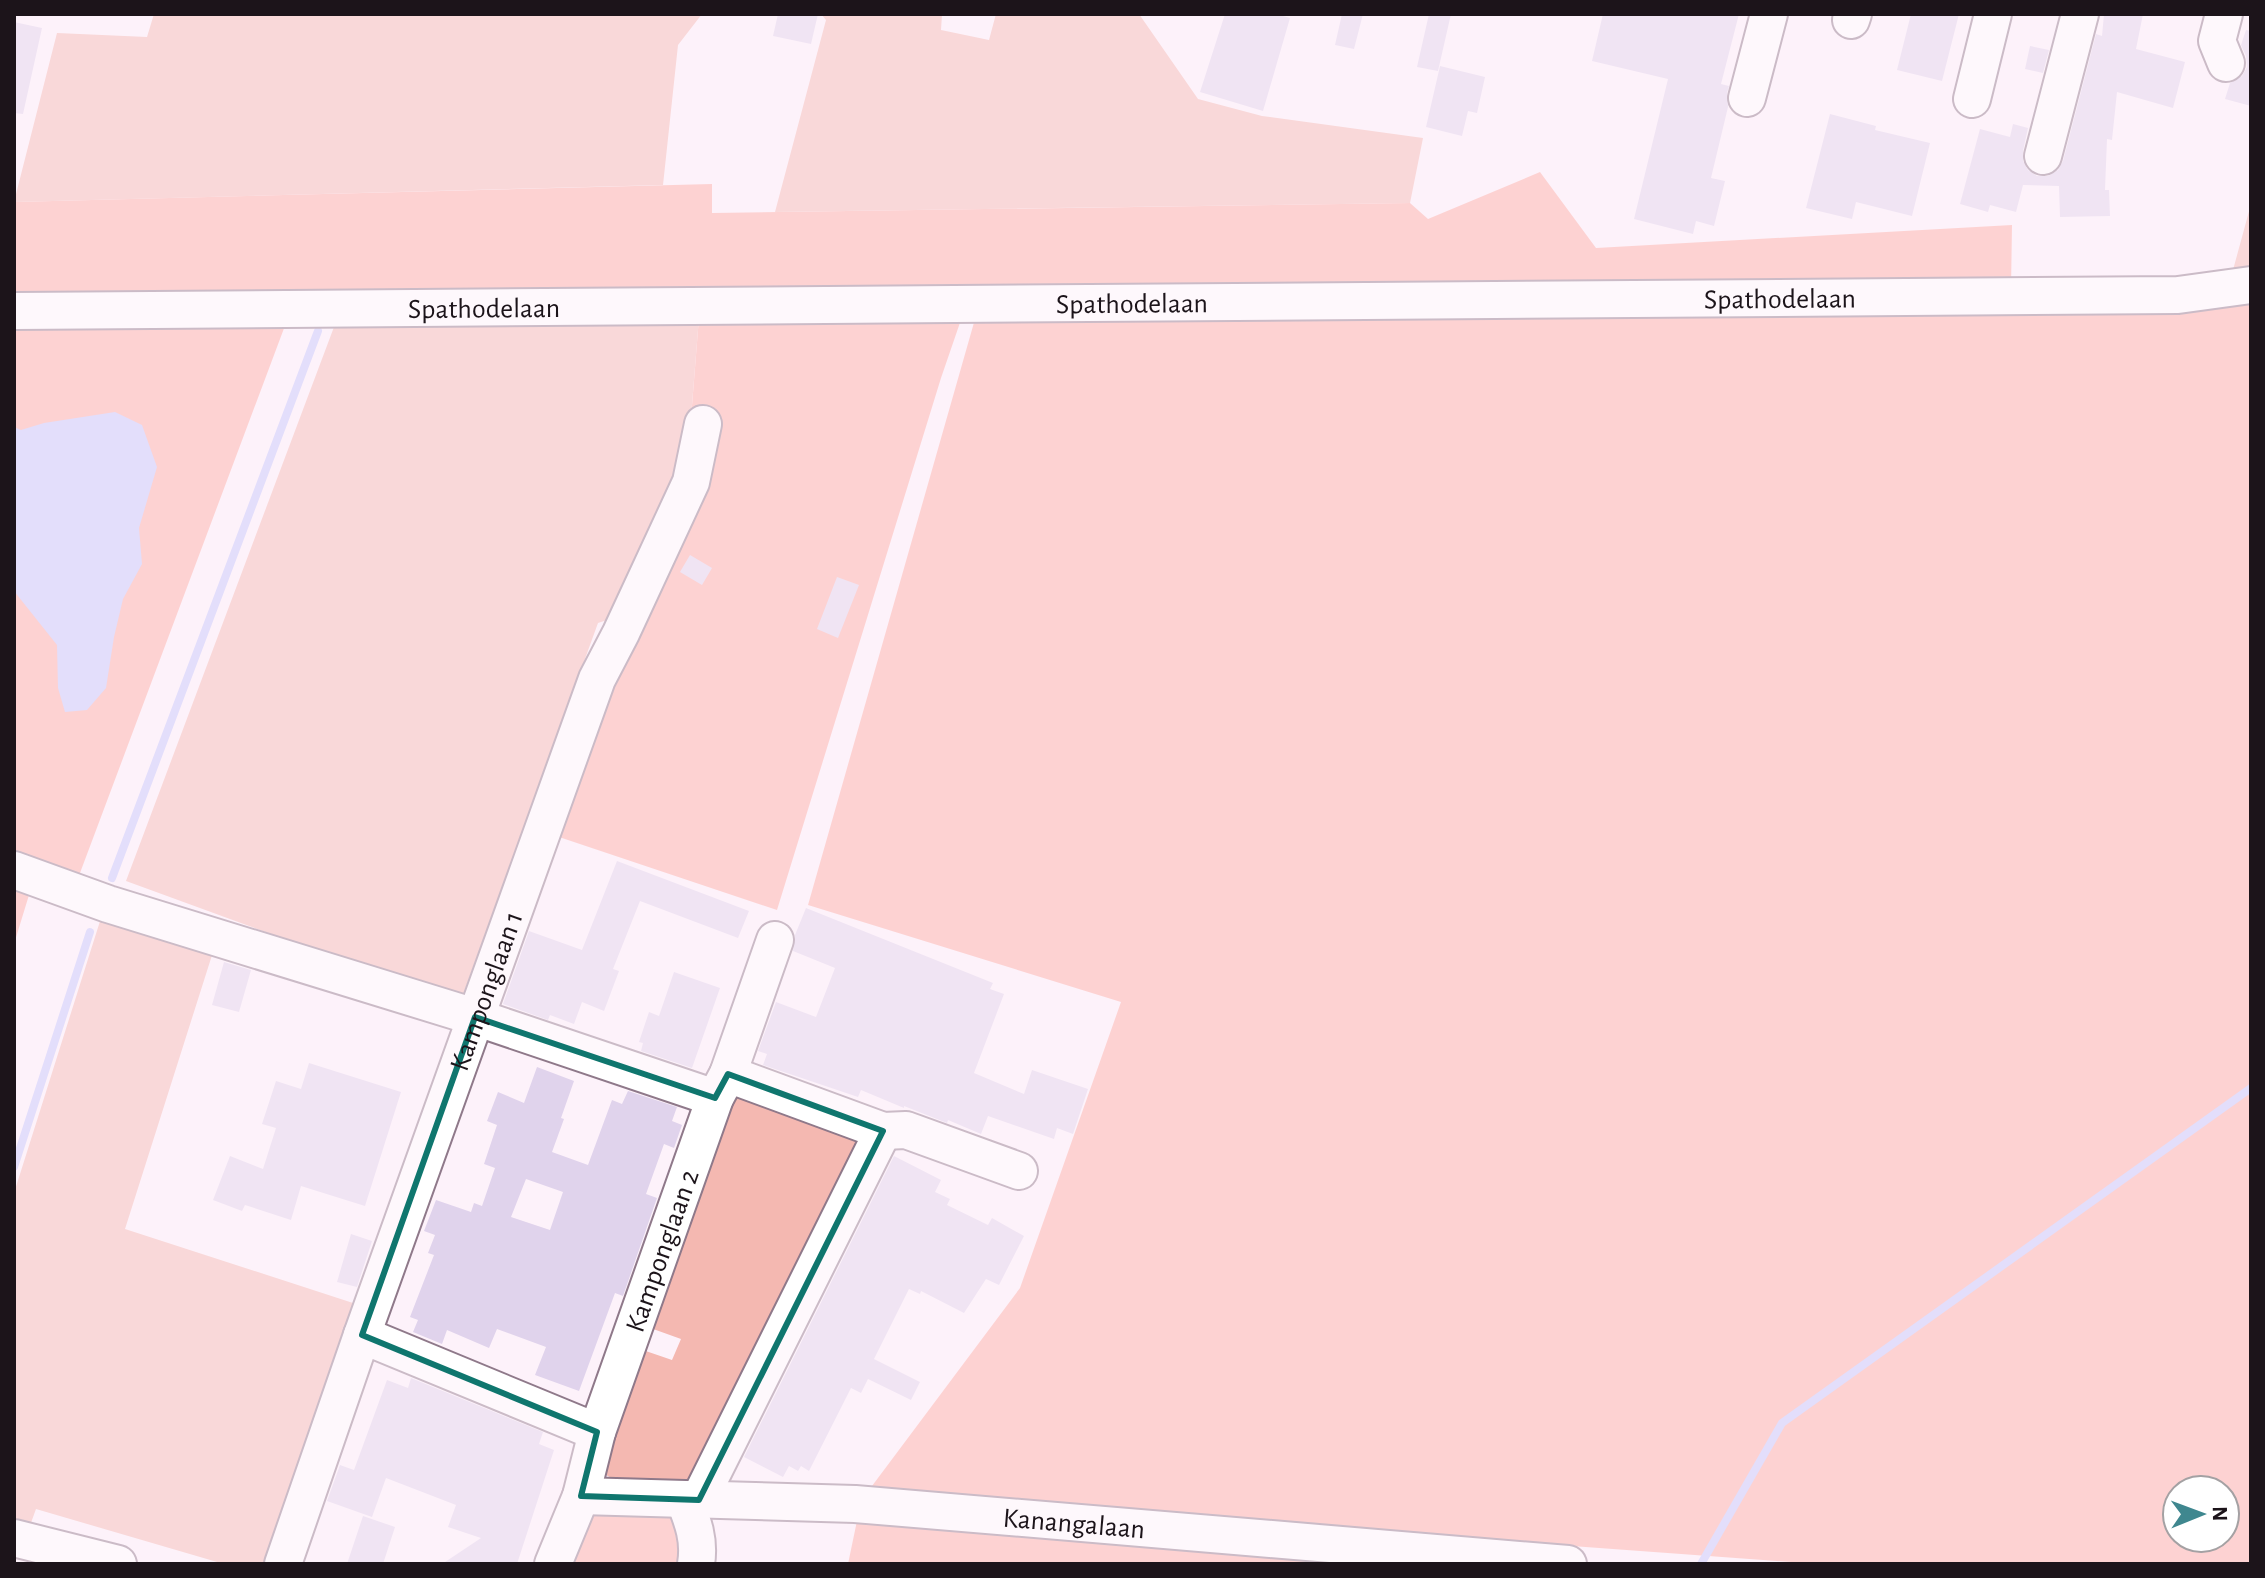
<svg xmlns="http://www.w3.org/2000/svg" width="2265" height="1578" font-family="'Alegreya Sans',sans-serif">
<rect width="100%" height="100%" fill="#fdf2fa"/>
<path fill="#f4b8b1" d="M154,14H702L678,45L663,185L14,202L57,33L147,37Z
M821,14H942L941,30L989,40L996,14H1139L1198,99L1262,116L1423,138L1410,203L775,212L826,20Z
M2251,204V278L2230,281Z
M699,317L689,442L616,617L598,623L460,1003L126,881L337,319Z
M101,918L213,952L125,1229L353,1303L263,1564H224L36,1509L28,1531L14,1528V1193Z
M739,1092L861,1135L690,1483L615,1480L606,1475L600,1465L637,1348L672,1360L681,1339L642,1325L719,1107Z"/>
<path fill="#fcaca3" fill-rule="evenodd" d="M1540,172L1596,248L2012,225L2011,289L14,301V202L712,184V213L1410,203L1428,219Z
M2251,292V1564H1818L866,1494L1020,1288L1121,1002L808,905L977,312ZM2177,1490H2225V1538H2177Z
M964,311L941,378L777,910L559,837L605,683L695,489L691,418L699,317Z
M289,315L77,881L14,861V319Z
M14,878L27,881L29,895L14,944Z
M678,1510L692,1564H563L587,1515Z
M858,1516L1400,1564H848Z"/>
<path fill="#c3c5fc" d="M115,412L142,425L157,467L139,528L142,564L123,599L114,637L106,688L87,710L65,712L58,688L57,645L14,591V427L21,430L44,423Z"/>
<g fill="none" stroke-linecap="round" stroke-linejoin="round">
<path stroke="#c3c5fc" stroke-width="8" d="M112,878L318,331
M14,1167L90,932
M1701,1564L1782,1423L2251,1088"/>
</g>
<path fill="#e0d3ec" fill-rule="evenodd" d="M778,14H818L811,44L773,36Z
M1225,14H1276L1290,18L1263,111L1200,92Z
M1342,14H1363L1354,49L1335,45Z
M1429,14H1451L1438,71L1417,67Z
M1603,14H1739L1721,84L1729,86L1727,93L1728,107L1711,178L1725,181L1714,226L1696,221L1693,234L1634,219L1668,79L1592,61Z
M1911,14H1959L1942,81L1897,70Z
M2104,14H2143L2136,49L2185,62L2173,108L2117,92L2112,140L2107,139L2105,190H2109L2110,216L2060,217L2059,186L2023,185L2016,212L1990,205L1988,212L1960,204L1980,129L2010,137L2013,124L2028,128L2023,151V161L2028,170L2037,176H2048L2058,170L2063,161L2096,34L2102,36Z
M14,22L42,28L23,114L14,113Z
M2246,30L2251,31V106L2225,99L2230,83L2242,76L2247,67L2246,56L2241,45Z
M2030,46L2049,50L2043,73L2025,69Z
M1440,66L1485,77L1477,113L1468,111L1462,136L1426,127Z
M1830,114L1876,126L1875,130L1930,143L1912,216L1856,202L1852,219L1806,208Z
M690,555L712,568L702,585L680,572Z
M837,577L859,585L838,638L817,629Z
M617,861L749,911L738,938L640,901L613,969L619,971L604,1011L582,1002L574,1024L550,1015L548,1020L503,1004L529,931L582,950Z
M806,908L993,983L990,989L1004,994L974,1073L1024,1094L1032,1070L1088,1089L1073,1134L1057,1128L1054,1139L988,1116L981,1134L948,1120L947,1123L904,1106V1108L861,1090L858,1097L763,1065L767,1054L758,1051L776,1002L816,1017L835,968L793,951L795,935Z
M224,962L251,970L239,1012L212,1005Z
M674,972L720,988L692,1068L641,1051L643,1043L639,1042L649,1012L659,1016Z
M309,1063L401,1092L365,1206L301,1186L291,1220L245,1205L242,1211L213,1200L230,1156L263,1169L276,1128L262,1124L276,1081L301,1089Z
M537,1067L574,1081L561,1118L564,1119L552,1152L588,1165L612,1100L622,1104L628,1091L677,1107L672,1121L682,1125L674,1148L664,1144L646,1194L657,1198L623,1296L615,1293L579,1391L535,1375L546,1347L497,1329L489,1348L447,1330L442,1344L413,1332L418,1320L410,1317L434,1255L428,1253L435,1235L424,1231L436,1200L471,1212L474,1203L482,1206L495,1168L484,1164L497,1125L487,1121L498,1092L524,1103ZM526,1179L563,1192L550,1230L511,1217Z
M894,1156L941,1180L935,1192L950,1199L947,1205L988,1225L992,1218L1024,1236L999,1285L986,1279L964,1313L921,1291L920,1294L909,1289L874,1359L920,1382L911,1400L868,1379L861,1393L851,1388L809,1471L801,1466L798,1471L789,1466L783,1477L744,1457Z
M351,1234L372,1241L357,1287L337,1282Z
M411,1378L543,1432L539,1444L554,1450L517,1564H442L481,1538L448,1527L456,1505L386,1478L372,1517L327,1501L340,1465L354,1470L387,1380L408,1388Z
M363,1516L395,1527L383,1564H347Z"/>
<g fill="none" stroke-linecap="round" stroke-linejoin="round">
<defs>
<g id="minor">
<path d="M2224,14L2217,41L2226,63"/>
<path d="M1851,20L1853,14"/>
<path d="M1747,98L1769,14"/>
<path d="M1972,99L1993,14"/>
<path d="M2043,156L2080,14"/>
<path id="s1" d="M14,311L2178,295L2251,285"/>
<path d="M14,870L108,904L475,1017L715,1098"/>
<path d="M883,1131L906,1130L1019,1171"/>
<path d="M362,1335L597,1432"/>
<path id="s2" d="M581,1496L855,1504L1568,1564"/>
<path d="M684,1499C693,1522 700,1540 696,1564"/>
<path d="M699,1500L883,1131L728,1074"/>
<path d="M14,1538L118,1564"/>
<path id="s3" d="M283,1564L362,1335L597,679L621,633L691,482L703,424"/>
<path id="s4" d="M553,1564L581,1496L597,1432L715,1098L728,1074L775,940"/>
</g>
</defs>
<use href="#minor" stroke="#8f798a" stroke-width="40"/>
<use href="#minor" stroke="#fff" stroke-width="36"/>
</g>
<path d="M0 0H2265V1578H0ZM475,1017L715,1098L728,1074L883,1131L699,1500L581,1496L597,1432L362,1335Z" fill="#fdf2fa" fill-opacity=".55" fill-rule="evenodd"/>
<path fill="none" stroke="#0f766e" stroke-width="6" stroke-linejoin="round" d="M475,1017L715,1098L728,1074L883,1131L699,1500L581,1496L597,1432L362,1335Z"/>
<g text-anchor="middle" stroke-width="6" stroke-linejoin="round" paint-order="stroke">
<g font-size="28" fill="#1c141a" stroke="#fff">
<text dy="10" stroke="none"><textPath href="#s1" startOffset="1766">Spathodelaan</textPath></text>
<text dy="10" stroke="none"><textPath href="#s1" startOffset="1118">Spathodelaan</textPath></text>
<text dy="10" stroke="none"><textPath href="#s1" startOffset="470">Spathodelaan</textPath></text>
<text dy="10" stroke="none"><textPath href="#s3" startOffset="608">Kamponglaan 1</textPath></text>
<text dy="10" stroke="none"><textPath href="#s4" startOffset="332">Kamponglaan 2</textPath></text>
<text dy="10" stroke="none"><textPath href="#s2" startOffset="494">Kanangalaan</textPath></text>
</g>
</g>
<rect width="2265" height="1578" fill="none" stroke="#1c141a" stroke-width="32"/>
<g transform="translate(2201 1514) rotate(89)"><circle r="38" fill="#ffffff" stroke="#a4a1a3" stroke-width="2"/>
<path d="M0-6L14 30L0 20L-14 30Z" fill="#3f878f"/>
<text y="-12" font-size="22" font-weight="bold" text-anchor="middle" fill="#1c141a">N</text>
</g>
</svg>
